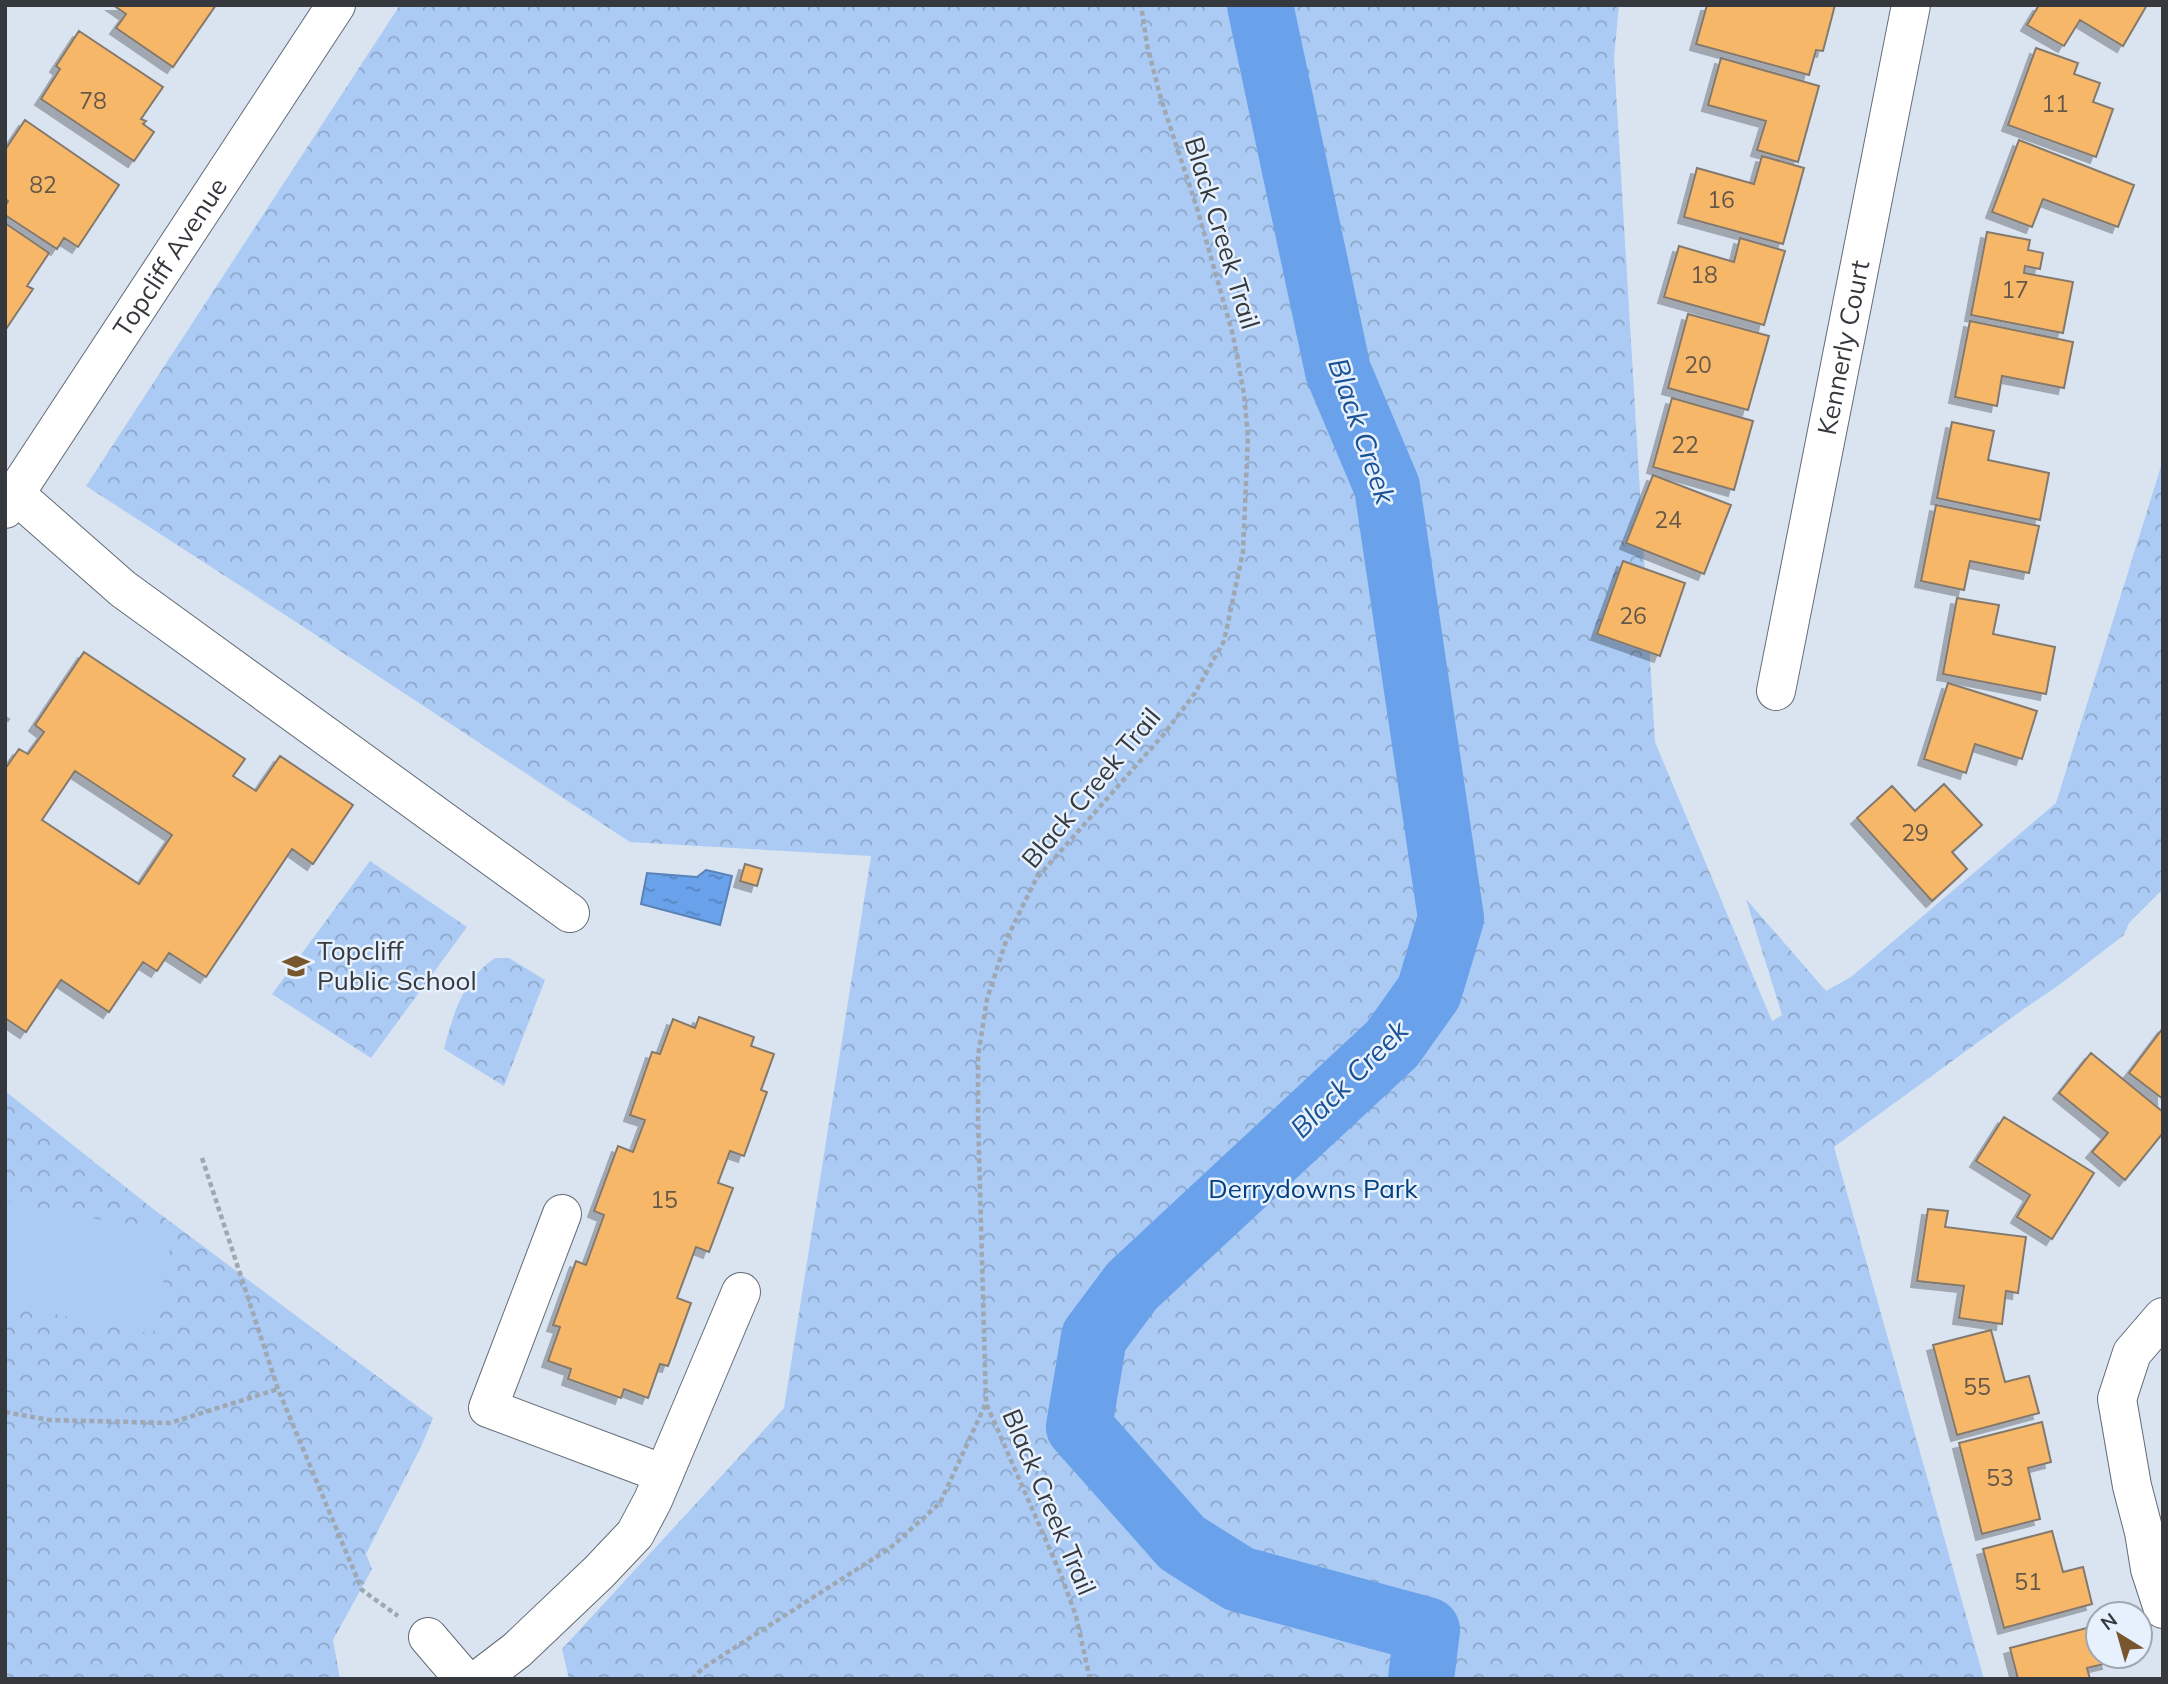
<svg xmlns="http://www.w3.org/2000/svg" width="2168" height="1684" font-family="Mulish,sans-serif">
<defs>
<pattern id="forest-crowns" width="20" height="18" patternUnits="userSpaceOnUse" patternTransform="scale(1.75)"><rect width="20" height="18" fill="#abcbf5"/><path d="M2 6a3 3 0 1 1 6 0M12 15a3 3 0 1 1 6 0" fill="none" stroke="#8ca6c8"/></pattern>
<pattern id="water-ripples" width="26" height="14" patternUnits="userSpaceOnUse" patternTransform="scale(1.75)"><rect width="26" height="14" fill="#69a1ea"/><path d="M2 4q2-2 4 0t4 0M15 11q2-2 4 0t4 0" fill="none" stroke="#5784bf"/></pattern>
<filter id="shadow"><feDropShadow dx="-6" dy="6" stdDeviation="0" flood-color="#0004"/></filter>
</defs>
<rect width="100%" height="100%" fill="#dae4f1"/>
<path fill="url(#forest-crowns)" d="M400,5H1619L1614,58L1655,742L1772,1021L1782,1015L1746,899L1826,991L1851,977L2056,803L2163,460V889L2129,923L2124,935L2059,985L2021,1011L1834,1147L1984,1679H569L562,1649L784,1408L871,856L630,842L293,620L86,486Z
M370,861L467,927L371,1058L272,994Z
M495,958H509L545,980L504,1086L444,1049C454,1012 462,981 495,958Z
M5,1091L152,1208L433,1418L421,1447L366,1554L372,1569L333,1640L340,1679H5Z"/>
<path fill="#abcbf5" d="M5,1201L173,1234L153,1334L5,1304Z"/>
<path fill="url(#water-ripples)" stroke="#5982b6" stroke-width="2" d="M706,870L732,876L720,925L641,904L647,873L697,877Z"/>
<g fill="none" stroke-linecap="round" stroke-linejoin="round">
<path stroke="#69a1ea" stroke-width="66" d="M1260,5L1338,371L1387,487L1451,918L1429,992L1392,1044L1132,1286L1094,1337L1079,1427L1182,1543L1239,1579L1427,1630L1421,1679"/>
</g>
<path fill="#f7b767" stroke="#83796e" stroke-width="2" fill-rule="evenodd" filter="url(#shadow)" d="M113,5H216L173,67L116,28L126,14Z
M1707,5H1835L1823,51L1816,50L1809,75L1696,44Z
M2039,5H2147L2123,46L2080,20L2064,46L2027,25Z
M79,31L163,87L141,119L146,121L143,124L154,132L134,161L41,99L60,69L56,66Z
M2036,48L2078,63L2074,74L2100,83L2093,102L2113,109L2096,157L2008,125Z
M1721,58L1819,86L1798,162L1757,150L1766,121L1708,105Z
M25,120L119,185L78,247L64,238L57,249L5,215V206L8,201L5,199V150Z
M2019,140L2134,185L2118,227L2043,199L2032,227L1992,212Z
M1762,156L1804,168L1783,244L1684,217L1697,168L1754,184Z
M5,223L49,253L27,286L33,289L6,329Z
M1987,232L2030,240L2028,250L2043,253L2040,269L2025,266L2024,273L2073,282L2063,333L1971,315Z
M1740,238L1785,251L1764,325L1664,297L1679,246L1734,262Z
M1688,314L1769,336L1748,410L1668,388Z
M1970,321L2073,342L2064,388L2002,376L1997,406L1955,397Z
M1672,398L1753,421L1734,490L1653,467Z
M1952,422L1994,431L1988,460L2049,473L2040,520L1937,498Z
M1653,475L1731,505L1704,574L1626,543Z
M1936,505L2039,526L2029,573L1970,561L1964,590L1921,581Z
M1623,561L1685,583L1660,656L1597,634Z
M1957,598L1999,605L1993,634L2055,647L2046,694L1943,674Z
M84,652L245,759L233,776L256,791L280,756L353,805L313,864L292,849L206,977L169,953L157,971L143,962L109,1012L61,980L26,1032L5,1018V769L19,749L28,754L44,732L35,725ZM75,771L172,835L139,884L42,820Z
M1948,683L2037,711L2022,759L1975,744L1966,773L1924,759Z
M1944,784L1982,825L1952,852L1967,869L1932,901L1857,818L1892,786L1915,811Z
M745,864L762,869L757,886L740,881Z
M699,1017L754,1037L751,1046L774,1054L761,1090L767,1092L744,1156L730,1151L718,1183L733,1188L709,1252L696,1247L677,1298L691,1303L668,1366L660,1364L648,1398L624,1389L621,1398L568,1379L571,1369L548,1361L560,1327L553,1325L576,1261L586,1265L604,1215L594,1211L618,1146L633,1152L645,1120L630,1115L652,1052L660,1054L673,1019L695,1028Z
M2163,1028V1099L2129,1073Z
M2091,1053L2163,1112V1133L2125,1180L2092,1152L2108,1133L2059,1093Z
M2004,1117L2094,1173L2052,1239L2017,1217L2030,1195L1976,1161Z
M1928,1209L1948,1211L1945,1227L2026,1237L2018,1293L2006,1291L2002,1324L1959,1318L1964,1286L1917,1281Z
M1991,1330L2005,1382L2029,1376L2039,1413L1957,1435L1933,1345Z
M2042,1422L2051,1462L2028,1468L2040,1519L1982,1534L1959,1443Z
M2052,1531L2063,1572L2083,1567L2092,1604L2004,1628L1983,1549Z
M2098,1625V1656H2106L2108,1663L2087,1668L2090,1679H2018L2010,1648Z"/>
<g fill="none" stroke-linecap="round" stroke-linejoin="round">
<defs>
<g id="minor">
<path d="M15,494L123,589L570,913"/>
<path id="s1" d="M5,509L336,5"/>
<path id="s2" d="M1776,691L1911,5"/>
<path d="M562,1214L488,1408L664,1474"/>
<path d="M2163,1317L2132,1353L2117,1399L2132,1486L2144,1532L2150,1569L2163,1609"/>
<path d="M428,1637L464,1679"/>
<path d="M479,1679L517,1650L599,1572L635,1534L653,1500L741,1292"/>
</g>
</defs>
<use href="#minor" stroke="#626b76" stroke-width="40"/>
<path stroke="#9fa7b1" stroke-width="4.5" stroke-dasharray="5 3.5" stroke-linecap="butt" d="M5,718L10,721
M202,1158L278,1389L362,1590L398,1616
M5,1412L49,1420L170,1423L278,1389
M692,1679L703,1668L890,1548L940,1503L986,1403
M1090,1679L1076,1616L1061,1575L986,1403L978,1117V1056L987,999L1007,938L1036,879L1164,734L1195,693L1224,641L1243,552L1248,436L1244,394L1233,335L1197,208L1161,99L1147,45L1141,5"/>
<use href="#minor" stroke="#fff" stroke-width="38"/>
</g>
<defs>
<symbol id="school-bare" viewBox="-9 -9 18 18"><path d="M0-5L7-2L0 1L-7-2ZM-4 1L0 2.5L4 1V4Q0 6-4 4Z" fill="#78572e" stroke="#e7f1fe" stroke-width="2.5" paint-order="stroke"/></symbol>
</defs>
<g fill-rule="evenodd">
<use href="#school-bare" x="277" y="947" width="38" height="38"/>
</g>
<g text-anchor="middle" stroke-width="5" stroke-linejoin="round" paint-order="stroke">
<g font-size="23" fill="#665848">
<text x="93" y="109">78</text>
<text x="2055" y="112">11</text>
<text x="43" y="193">82</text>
<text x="1721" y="208">16</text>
<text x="1704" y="283">18</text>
<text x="2015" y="298">17</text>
<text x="1698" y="373">20</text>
<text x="1685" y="453">22</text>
<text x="1668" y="528">24</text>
<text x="1633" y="624">26</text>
<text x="1915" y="841">29</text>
<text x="664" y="1208">15</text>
<text x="1977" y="1395">55</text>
<text x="2000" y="1486">53</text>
<text x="2028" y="1590">51</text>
</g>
<g font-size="26" fill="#35393e" stroke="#e7f1fe">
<text transform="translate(1222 233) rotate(73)" y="9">Black Creek Trail</text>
<text dy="9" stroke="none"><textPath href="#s1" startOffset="301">Topcliff Avenue</textPath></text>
<text dy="9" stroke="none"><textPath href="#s2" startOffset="350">Kennerly Court</textPath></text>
<text transform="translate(1091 788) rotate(-50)" y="9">Black Creek Trail</text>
<text transform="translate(1049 1502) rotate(67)" y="9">Black Creek Trail</text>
</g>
<g font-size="26" fill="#35393e" stroke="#e7f1fe" text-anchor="start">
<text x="317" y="960">Topcliff<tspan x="317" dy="30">Public School</tspan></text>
</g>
<g font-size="26" fill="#023f7f" stroke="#e7f1fe">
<text x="1313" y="1198">Derrydowns Park</text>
</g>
<g font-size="28" font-style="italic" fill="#1a5193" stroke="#e7f1fe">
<text transform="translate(1362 431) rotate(71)" y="10">Black Creek</text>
<text transform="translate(1349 1079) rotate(-45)" y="10">Black Creek</text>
</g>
</g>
<rect width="2168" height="1684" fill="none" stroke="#35393e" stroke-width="14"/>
<g transform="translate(2119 1635) rotate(323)"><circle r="33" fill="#e7f1fe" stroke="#a0a7b1" stroke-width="2"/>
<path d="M0-5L12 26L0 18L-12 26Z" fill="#78572e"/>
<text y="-10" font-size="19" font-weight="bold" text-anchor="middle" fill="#35393e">N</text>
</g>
</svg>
